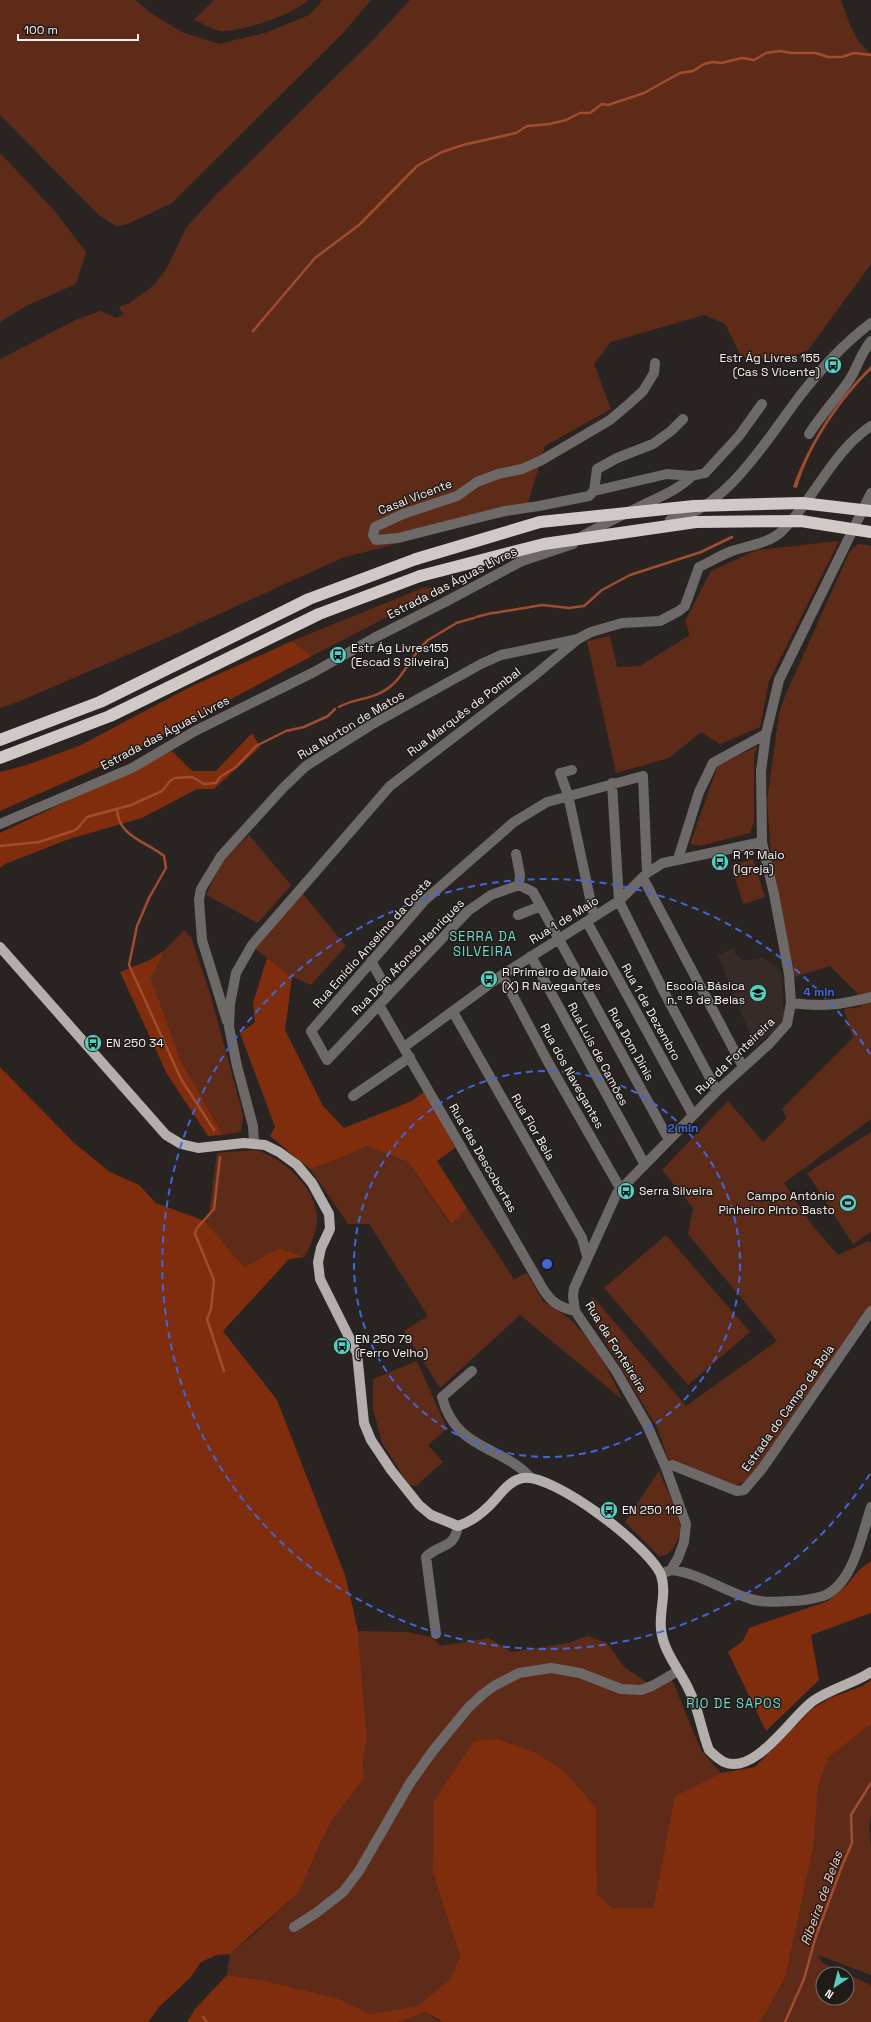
<svg xmlns="http://www.w3.org/2000/svg" width="871" height="2022" font-family="'Space Grotesk',sans-serif">
<rect width="100%" height="100%" fill="#292422"/>
<path fill="#372b27" d="M734,948V953L744,961L761,958L773,963L781,972L784,1014L781,1023L755,1047L718,955Z"/>
<path fill="#5f2b19" d="M0,0H136L149,12L182,32L219,44L268,32L309,15L323,0H371L343,33L172,203L128,224L116,226L99,215L0,115Z
M214,0H308C295,14 239,33 220,31C212,30 202,23 194,20Z
M410,0H841C847,17 855,44 871,53V264L808,350L780,361L741,356L725,324L704,315L611,342L594,364L611,409L545,446L525,513L479,522L342,558L162,640L18,702L0,708V359L78,319L100,311L117,318L123,314L119,307L130,303L154,285L167,268L186,228L214,197L374,39Z
M0,153L53,209L86,252L76,284L28,305L0,322Z
M839,541L769,681L760,727L720,744L701,732L669,758L616,773L587,641L610,636L617,667L640,666L690,635L685,621L711,571L757,550Z
M858,544L871,546V1119L784,1183L812,1225L838,1255L869,1241L871,1243V1306L750,1479L736,1485L668,1459L658,1429L587,1311L593,1297L686,1406L777,1341L688,1234L693,1208L662,1170L728,1101L763,1142L787,1118L782,1109L853,1038L844,1009L861,1007L856,992L830,966L795,977L771,854L767,801L779,714L785,696L850,551Z
M425,587L441,589L312,656L292,641Z
M758,746L754,755V822L750,833L700,846L690,844L718,765Z
M249,835L291,885L258,923L206,895L223,860Z
M753,859L765,897L743,904L731,865Z
M302,893L346,946L311,985L292,977L255,949Z
M184,930L191,937L210,993L243,1115L241,1132L223,1135L181,1061L151,978L165,950Z
M871,1132V1232L853,1244L807,1173Z
M367,1146L408,1162L450,1224L467,1208L514,1279L527,1273L543,1301L570,1319L597,1348L622,1399L520,1315L440,1388L404,1331L428,1316L369,1224H348L310,1169L341,1158Z
M255,1150C283,1157 315,1187 317,1216C318,1230 310,1245 305,1257L279,1248L244,1267L205,1221L209,1214L217,1153Z
M666,1235L750,1332L688,1385L604,1288Z
M417,1361L447,1429L428,1445L443,1462L416,1486L409,1485L382,1443L373,1409V1379Z
M659,1471L678,1516L681,1532L674,1547L666,1555L659,1556L625,1522Z
M358,1631L407,1632L431,1637L441,1646L489,1638L511,1652L569,1643L587,1636L607,1643L624,1667L646,1682L672,1680L701,1750L721,1773L675,1796L653,1908H612L597,1893L596,1807L564,1771L537,1753L497,1739L433,1873L460,1956L451,1978L418,2006L370,2014L337,1998L262,1980L227,1975L230,1954L253,1935L299,1892L321,1842L334,1817L364,1779L363,1758L367,1739Z
M871,1724V1815L869,1825L871,1850V1975L818,1955L821,1962L847,1974H823V1998H847V1974L871,1985V2022H759L767,2011L786,1975L814,1844L818,1787L828,1758Z
M426,2012L438,2021L443,2022H398Z"/>
<path fill="#7f2d0d" d="M292,641L312,656L120,758L0,811V772L27,765L81,745L190,687Z
M252,733L260,747L214,789H197L142,818L69,839L5,864L0,868V833L172,751L192,771H216Z
M165,950L151,978L181,1061L223,1135L208,1136L167,1074L120,972L150,960Z
M267,958L292,977L285,1030L323,1106L344,1128L412,1101L425,1091L455,1148L437,1161L467,1208L451,1224L408,1162L367,1146L341,1158L310,1169L270,1136L275,1127L240,1033L255,1022L253,1003Z
M0,1067L74,1143L110,1172L139,1185L156,1203L205,1221L244,1267L279,1248L305,1257L289,1259L223,1331L277,1400L346,1578L358,1631L367,1739L363,1758L364,1779L334,1817L321,1842L299,1892L230,1954L217,1955L201,1962L190,1978L159,2007L148,2022H0Z
M871,1561V1613L811,1635L819,1680L766,1731L728,1652L743,1641L749,1628L828,1601L847,1585L859,1570Z
M871,1680V1724L828,1758L818,1787L814,1844L786,1975L767,2011L759,2022H443L426,2012L398,2022H187L195,2009L227,1975L262,1980L337,1998L370,2014L418,2006L451,1978L460,1956L433,1873L434,1801L474,1741L497,1739L537,1753L564,1771L596,1807L597,1893L612,1908H653L675,1796L721,1773L755,1767L812,1709L830,1698L863,1686Z"/>
<path fill="#a14c2e" d="M871,366V370C840,400 809,446 797,488L793,487C809,442 837,399 871,366Z"/>
<g fill="none" stroke-linecap="round" stroke-linejoin="round">
<path stroke="#a14c2e" stroke-width="2.5" d="M253,331L315,258L359,225L417,166L442,152L463,145L516,133L527,126L550,124L566,120L580,113H590L602,104L608,105L644,93L680,73L693,71L704,64L712,62L721,63L742,58L754,60L766,53L780,51L791,53H816L828,57H842L854,53L871,55
M494,613L542,605L569,608L584,606L602,590L630,575L701,552L732,537
M476,617L492,613
M456,623L474,618
M423,645L428,640L455,624
M339,707C352,699 367,700 380,693C401,683 407,663 421,647
M117,809C118,837 146,841 164,856L166,868L149,898L137,926L129,965L181,1079L214,1130
M0,846L39,842L73,831L77,829L87,817L131,805L162,791L171,780L175,778L192,777L204,784L216,783L220,777L236,767L256,746L286,731L304,727L328,716L335,709
M220,1157L214,1209L197,1228L195,1234L214,1280L211,1309L207,1319L224,1371
M203,2017L207,2022
M785,2022L804,1979L816,1936L842,1866L852,1843L851,1815L871,1783"/>
<path stroke="#6c6968" stroke-width="10" d="M655,363L654,373L643,391L630,403L610,420L542,460L522,469L498,474L477,482L457,496L403,514L375,527L373,535L376,540L398,538L505,511L539,506L589,496L594,491L667,474L692,476L705,473L739,436L762,404
M809,434C821,415 837,398 850,379C858,366 861,353 871,341
M594,491L597,469L617,458L653,444L671,431L683,419
M670,520C725,511 768,438 799,397C821,369 842,345 871,323
M579,538C601,525 623,515 645,504C662,496 679,489 692,476
M572,770L560,773L568,795L594,917
M612,783L619,901L666,996L717,1091
M0,824L132,768L195,731L314,672L374,638L445,602L522,561L573,544
M516,854L520,875L519,885
M678,859L699,792L713,763L766,734
M647,873L643,776L547,802L514,822L425,900L311,1031L327,1060L468,911L491,895L519,885L533,892L669,1140
M643,878L743,1067
M518,915L541,906
M587,922L693,1115
M531,956L644,1163
M371,961L389,993
M502,975L548,1062L620,1188
M791,1003C824,1007 839,1005 871,997
M379,1005L543,1289C552,1303 559,1307 575,1311
M453,1012L582,1238L587,1256
M227,1021L202,940L199,900L201,889L221,856L283,788L306,766L371,725L481,664L501,655L578,639
M404,1047L502,975L619,901L647,873L663,863L762,842
M353,1096L410,1057
M254,1143L253,1126L237,1066L229,1027L230,1004L236,973L252,945L390,786L535,675L578,639L591,632L622,623L660,621L679,611L685,606L699,567C710,562 721,555 732,551C747,546 769,543 781,532C814,500 832,452 871,426
M472,1371L442,1397C456,1451 500,1444 531,1478
M666,1468L672,1465L737,1491L744,1490L762,1469L871,1311
M671,1570C699,1573 724,1591 751,1599C762,1603 778,1602 790,1601C801,1601 813,1599 823,1596C853,1585 862,1534 871,1507
M661,1574L671,1570L678,1558L684,1542L686,1524L666,1468L647,1425L616,1371L575,1311L573,1296L574,1288L617,1193L717,1091L769,1044L787,1024L791,1003L789,974L774,894L762,842L761,771L766,734L779,680L871,493
M436,1634L426,1557C440,1543 454,1550 458,1526
M294,1927L316,1913L343,1892L359,1871L410,1783L432,1752L468,1708L483,1694L494,1686L519,1673L551,1668L580,1673L621,1689L641,1690L652,1686L678,1671"/>
<path stroke="#b4aeac" stroke-width="10" d="M0,947L166,1135L181,1144L198,1148L244,1143L265,1145L279,1152L297,1165L312,1183L329,1214L330,1229L321,1248L318,1262L320,1279L357,1353L364,1423L371,1440L391,1470L419,1505L431,1515L458,1526C470,1522 480,1515 489,1506C500,1496 507,1481 523,1478C553,1473 650,1547 661,1575C667,1592 659,1612 661,1629C663,1652 680,1670 689,1690C699,1709 701,1730 709,1750C713,1754 718,1759 724,1762C755,1776 791,1717 813,1701C831,1688 853,1684 871,1672"/>
<path stroke="#d1c9c6" stroke-width="12" d="M0,740L100,702L309,599L416,559
M0,758L110,716L319,614L420,576"/>
<path stroke="#d1c9c6" stroke-width="12" d="M416,559L540,522L694,506L802,503L871,511
M420,576L544,544L696,522L801,521L871,532"/>
</g>
<g fill="none" stroke="#3e67dc" stroke-width="2" stroke-dasharray="7 5">
<circle cx="547" cy="1264" r="193"/>
<path d="M870 1474A385 385 0 1 1 870 1054"/>
</g>
<defs>
<symbol id="bus-disc" viewBox="-11 -11 22 22"><circle r="9.5" fill="#57cec2" stroke="#201a18"/><path d="M-5-6H5V4H4V6H2V4H-2V6H-4V4H-5ZM-3.5-4V0h7V-4ZM-3.5 1.2v1.5H-2V1.2ZM2 1.2v1.5H3.5V1.2Z" fill="#111"/></symbol>
<symbol id="school-disc" viewBox="-11 -11 22 22"><circle r="9.5" fill="#57cec2" stroke="#201a18"/><path d="M0-5L7-2L0 1L-7-2ZM-4 1L0 2.5L4 1V4Q0 6-4 4Z" fill="#111"/></symbol>
<symbol id="stadium-disc" viewBox="-11 -11 22 22"><circle r="9.5" fill="#57cec2" stroke="#201a18"/><path d="M0-5a6.5 5 0 1 0 0 10a6.5 5 0 1 0 0-10ZM-3.5-1.8h7v3.6h-7Z" fill="#111"/></symbol>
</defs>
<g fill-rule="evenodd">
<use href="#bus-disc" x="823" y="355" width="20" height="20"/>
<use href="#bus-disc" x="328" y="645" width="20" height="20"/>
<use href="#bus-disc" x="710" y="852" width="20" height="20"/>
<use href="#bus-disc" x="479" y="969" width="20" height="20"/>
<use href="#school-disc" x="748" y="983" width="20" height="20"/>
<use href="#bus-disc" x="83" y="1033" width="20" height="20"/>
<use href="#bus-disc" x="616" y="1181" width="20" height="20"/>
<use href="#stadium-disc" x="838" y="1193" width="20" height="20"/>
<use href="#bus-disc" x="332" y="1336" width="20" height="20"/>
<use href="#bus-disc" x="599" y="1500" width="20" height="20"/>
</g>
<g text-anchor="middle" stroke-width="3" stroke-linejoin="round" paint-order="stroke">
<g font-size="12" fill="#f8f4f3" stroke="#201a18" text-anchor="start">
<text x="820" y="362" text-anchor="end">Estr Ág Livres 155<tspan x="820" dy="14">(Cas S Vicente)</tspan></text>
<text x="351" y="652">Estr Ág Livres155<tspan x="351" dy="14">(Escad S Silveira)</tspan></text>
<text x="733" y="859">R 1º Maio<tspan x="733" dy="14">(Igreja)</tspan></text>
<text x="502" y="976">R Primeiro de Maio<tspan x="502" dy="14">(X) R Navegantes</tspan></text>
<text x="745" y="990" text-anchor="end">Escola Básica<tspan x="745" dy="14">n.º 5 de Belas</tspan></text>
<text x="106" y="1047">EN 250 34</text>
<text x="639" y="1195">Serra Silveira</text>
<text x="835" y="1200" text-anchor="end">Campo António<tspan x="835" dy="14">Pinheiro Pinto Basto</tspan></text>
<text x="355" y="1343">EN 250 79<tspan x="355" dy="14">(Ferro Velho)</tspan></text>
<text x="622" y="1514">EN 250 118</text>
</g>
<g font-size="12" fill="#f8f4f3" stroke="#201a18">
<text transform="translate(415 497) rotate(-21)" y="4">Casal Vicente</text>
<text transform="translate(452 583) rotate(-27)" y="4">Estrada das Águas Livres</text>
<text transform="translate(464 712) rotate(-37)" y="4">Rua Marquês de Pombal</text>
<text transform="translate(351 725) rotate(-31)" y="4">Rua Norton de Matos</text>
<text transform="translate(165 733) rotate(-28)" y="4">Estrada das Águas Livres</text>
<text transform="translate(564 920) rotate(-32)" y="4">Rua 1 de Maio</text>
<text transform="translate(372 943) rotate(-48)" y="4">Rua Emídio Anselmo da Costa</text>
<text transform="translate(408 957) rotate(-46)" y="4">Rua Dom Afonso Henriques</text>
<text transform="translate(651 1012) rotate(61)" y="4">Rua 1 de Dezembro</text>
<text transform="translate(631 1044) rotate(61)" y="4">Rua Dom Dinis</text>
<text transform="translate(598 1054) rotate(62)" y="4">Rua Luís de Camões</text>
<text transform="translate(735 1056) rotate(-44)" y="4">Rua da Fonteireira</text>
<text transform="translate(572 1076) rotate(61)" y="4">Rua dos Navegantes</text>
<text transform="translate(533 1127) rotate(60)" y="4">Rua Flor Bela</text>
<text transform="translate(483 1158) rotate(60)" y="4">Rua das Descobertas</text>
<text transform="translate(616 1347) rotate(58)" y="4">Rua da Fonteireira</text>
<text transform="translate(788 1408) rotate(-55)" y="4">Estrada do Campo da Bola</text>
</g>
<g font-size="13" letter-spacing="1" fill="#71dbd0" stroke="#201a18">
<text x="483" y="941">SERRA DA<tspan x="483" dy="15">SILVEIRA</tspan></text>
<text x="734" y="1708">RIO DE SAPOS</text>
</g>
<g font-size="13" font-style="italic" fill="#fac9b9" stroke="#201a18">
<text transform="translate(821 1898) rotate(-70)" y="5">Ribeira de Belas</text>
</g>
</g>
<circle cx="547" cy="1264" r="6" fill="#3e67dc" stroke="#201a18" stroke-width="2"/>
<g font-size="12" text-anchor="middle" font-weight="bold" fill="#3e67dc" stroke="#201a18" stroke-width="3" stroke-linejoin="round" paint-order="stroke">
<text x="819" y="996">4 min</text>
<text x="683" y="1132">2 min</text>
</g>
<g transform="translate(835 1986) rotate(215)"><circle r="19" fill="#201a18" stroke="#767170"/>
<path d="M0-3L7 15L0 10L-7 15Z" fill="#57cec2"/>
<text y="-6" font-size="11" font-weight="bold" text-anchor="middle" fill="#f8f4f3">N</text>
</g>
<path d="M18 34v6h120v-6" fill="none" stroke="#f8f4f3" stroke-width="2"/>
<text x="24" y="34" font-size="12" fill="#f8f4f3" stroke="#201a18" stroke-width="3" paint-order="stroke">100 m</text>
</svg>
